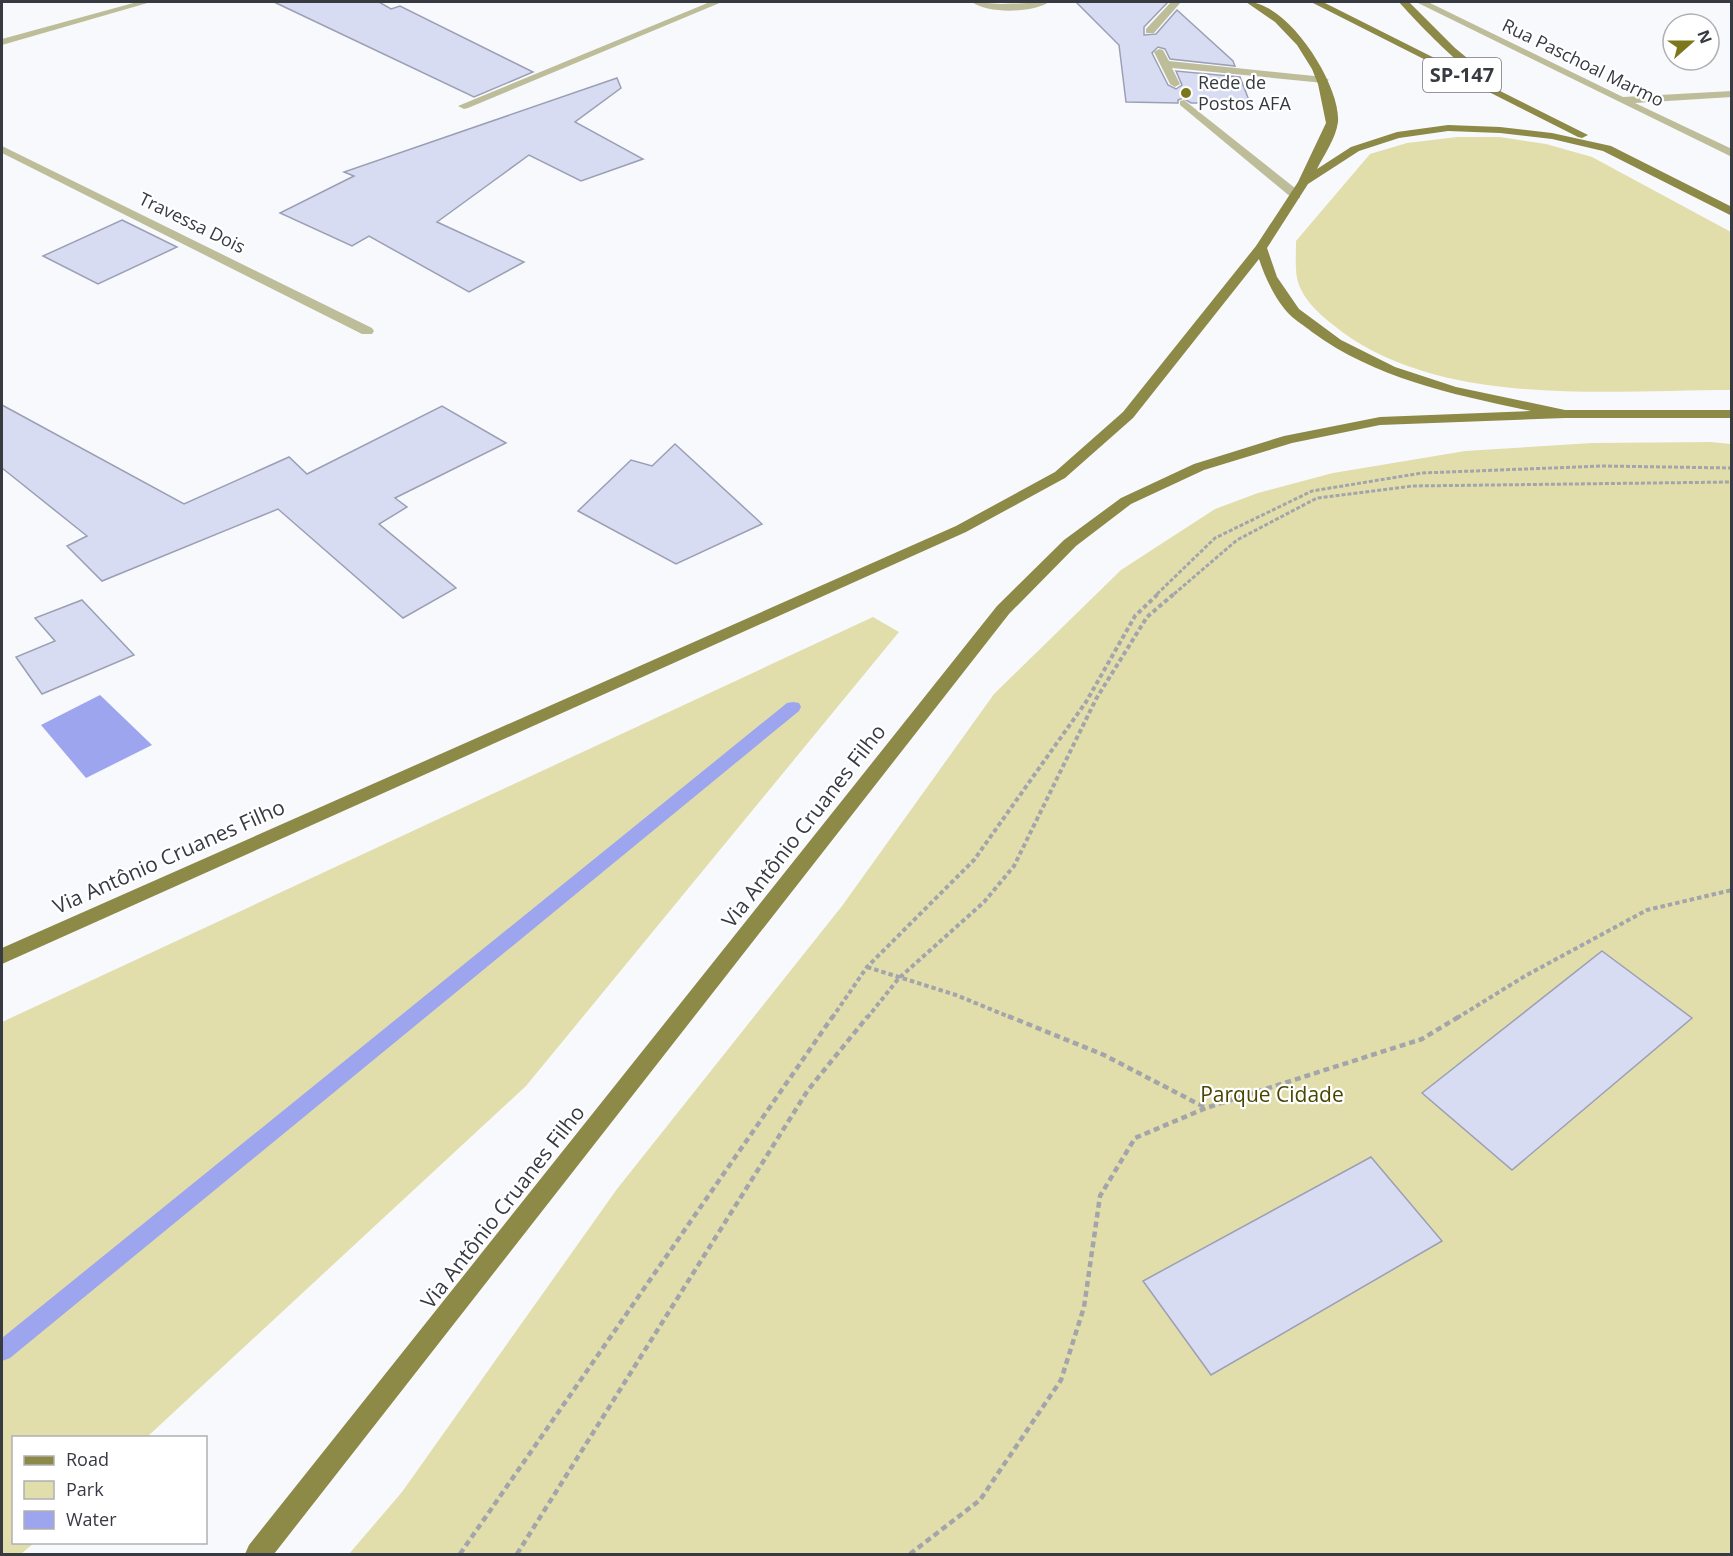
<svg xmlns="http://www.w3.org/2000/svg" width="1733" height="1556" font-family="'Open Sans',sans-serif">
<rect width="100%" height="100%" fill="#f8f9fd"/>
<path fill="#e1deac" d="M1457,137H1500L1546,144L1592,157L1731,232V390C1606,390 1434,409 1332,324C1317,312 1301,297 1297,278C1295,266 1296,253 1296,241L1370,154L1407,143Z
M1711,442L1731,444V1554H349L402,1492L617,1189L842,906L994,694L1121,570L1215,509L1258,493L1333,473L1465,451L1592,443Z
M873,617L899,632L526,1086L147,1437L14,1438V1542L34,1543L21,1554H2V1022Z"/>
<path fill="#9ca5ed" d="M100,695L152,745L86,778L41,725Z"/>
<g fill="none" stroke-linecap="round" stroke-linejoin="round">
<path fill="#9ca5ed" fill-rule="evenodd" d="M793,702L799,703L801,707L799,711L10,1358L2,1361V1338L787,703Z"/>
</g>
<path fill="#d8dcf2" stroke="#9b9fb4" stroke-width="1.5" d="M274,2H379L391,9L400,6L533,72L474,97Z
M1076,2H1168L1144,27V35L1156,34L1177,10L1233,61L1235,66L1170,59L1165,49L1158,47L1152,53L1168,85L1176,89L1182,85L1176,71L1240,77L1250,103H1191L1183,98L1178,100V103L1126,102L1119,45Z
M617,78L621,88L575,122L643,159L581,181L529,155L437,222L524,262L469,292L369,236L352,246L280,213L354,176L344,172Z
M122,220L177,247L98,284L43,256Z
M2,405L184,504L289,457L307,474L442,406L506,443L395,498L407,507L379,524L456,588L403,618L278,509L102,581L67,546L87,536L2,468Z
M675,444L762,524L676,564L578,511L631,460L652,466Z
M82,600L134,655L42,694L16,657L55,641L35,618Z
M1602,951L1692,1018L1512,1170L1422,1093Z
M1371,1157L1442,1241L1211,1375L1143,1281Z"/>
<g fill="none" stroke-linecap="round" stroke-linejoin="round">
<path stroke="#a3a5ab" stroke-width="3" stroke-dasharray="4 2" stroke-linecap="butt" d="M1157,594L1215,538L1312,491L1422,473L1603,466L1732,468
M1174,594L1237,540L1317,498L1412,486L1732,482"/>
<path stroke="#a3a5ab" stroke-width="4" stroke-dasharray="4.5 3" stroke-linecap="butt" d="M867,967L956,995L1012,1018
M832,1018L867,967L974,860L1086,702L1135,616L1159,593
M867,1018L899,978L984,902L1014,866L1096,699L1147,617L1175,593
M1457,1018L1525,976L1647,910L1732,890"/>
<path stroke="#a3a5ab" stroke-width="4.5" stroke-dasharray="6 4" stroke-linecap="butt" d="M1008,1016L1104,1055L1206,1108
M460,1554L833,1016
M517,1554L808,1090L868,1016
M910,1554L980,1500L1061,1380L1084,1307L1100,1196L1135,1138L1206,1108L1422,1039L1460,1016"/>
<path fill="#bebd9a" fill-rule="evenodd" d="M972,2L1001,4L1049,2C1034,13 987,14 972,2Z
M1171,2H1181L1154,33H1146V29Z
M1159,49L1163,50L1169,61L1324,77L1329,80L1324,83L1172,68L1180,84L1175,87L1170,84L1154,52Z
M1184,100L1300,192V198H1292L1180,105V101Z"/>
<path fill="#bebd9a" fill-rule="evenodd" d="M137,2H151L2,45V39Z
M710,2H722L468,108L464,109L458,106Z
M2,146L372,328L374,331L372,334H362L2,153Z"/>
<path fill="#bebd9a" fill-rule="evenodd" d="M1416,2H1428L1623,97L1732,91V97L1635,103L1732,149V157Z"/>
<path fill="#8d8947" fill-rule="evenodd" d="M1246,2C1287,0 1341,85 1338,122C1336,138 1324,155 1317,169L1351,147L1397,132L1448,125L1500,127L1552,133L1611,146L1732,207V216L1603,151L1552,139L1500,133L1448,131L1399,138L1359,151L1308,184L1267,248L1277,277L1299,309L1341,340L1395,367L1456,387L1565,410H1732V418H1565L1380,425L1292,443L1204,470L1131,504L1076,546L1009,614L274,1554H245L249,1545L997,606L1064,540L1121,498L1194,464L1284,436L1380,417L1531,411C1455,395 1376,379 1312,332C1305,326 1296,321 1290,315C1276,301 1265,278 1259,259L1133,418L1065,478L966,532L2,964V948L956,526L1055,472L1123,412L1256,246L1298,182L1326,123L1318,84L1312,69L1297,45L1275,22Z
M1311,2H1323L1588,135L1582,138L1578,137Z
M1399,2H1409L1455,48L1489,76V80C1474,83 1411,16 1399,2Z"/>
</g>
<circle fill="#7d771b" stroke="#fff" stroke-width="2" cx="1186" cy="93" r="6"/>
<g text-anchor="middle" stroke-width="4.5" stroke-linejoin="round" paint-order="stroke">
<g font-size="18" fill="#383a42" stroke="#fff">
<text transform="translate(1583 63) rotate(26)" y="6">Rua Paschoal Marmo</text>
<text transform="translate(192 223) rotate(26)" y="6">Travessa Dois</text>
</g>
<g font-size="18" fill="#383a42" stroke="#fff" text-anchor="start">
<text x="1198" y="89">Rede de<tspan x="1198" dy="21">Postos AFA</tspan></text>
</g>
<rect fill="#fff" stroke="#74757b" stroke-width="1.5" x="1423" y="58" width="78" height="34" rx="4.5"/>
<g font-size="20" font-weight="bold" fill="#383a42">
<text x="1462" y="82">SP-147</text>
</g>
<g font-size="21" fill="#383a42" stroke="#fff">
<text transform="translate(804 826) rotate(-52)" y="7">Via Antônio Cruanes Filho</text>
<text transform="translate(169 857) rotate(-24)" y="7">Via Antônio Cruanes Filho</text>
<text transform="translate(503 1207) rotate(-52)" y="7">Via Antônio Cruanes Filho</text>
</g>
<g font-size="21" fill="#4a4602" stroke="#fff">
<text x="1272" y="1102">Parque Cidade</text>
</g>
</g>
<rect width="1733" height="1556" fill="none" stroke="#383a42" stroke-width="6"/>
<rect x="12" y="1436" width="195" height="108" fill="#ffffff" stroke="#afb0b3" stroke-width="1.5"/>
<rect x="24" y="1456" width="30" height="9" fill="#8d8947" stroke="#afb0b3" stroke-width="1.5"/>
<text x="66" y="1466" font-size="18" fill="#383a42">Road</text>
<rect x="24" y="1481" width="30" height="18" fill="#e1deac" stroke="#afb0b3" stroke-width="1.5"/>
<text x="66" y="1496" font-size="18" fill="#383a42">Park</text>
<rect x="24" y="1511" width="30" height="18" fill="#9ca5ed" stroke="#afb0b3" stroke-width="1.5"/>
<text x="66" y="1526" font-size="18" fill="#383a42">Water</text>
<g transform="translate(1691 42) rotate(69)"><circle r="28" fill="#ffffff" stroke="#afb0b3" stroke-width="1.5"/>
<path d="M0-4.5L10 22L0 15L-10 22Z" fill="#7d771b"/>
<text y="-9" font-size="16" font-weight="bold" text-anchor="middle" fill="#383a42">N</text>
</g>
</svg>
